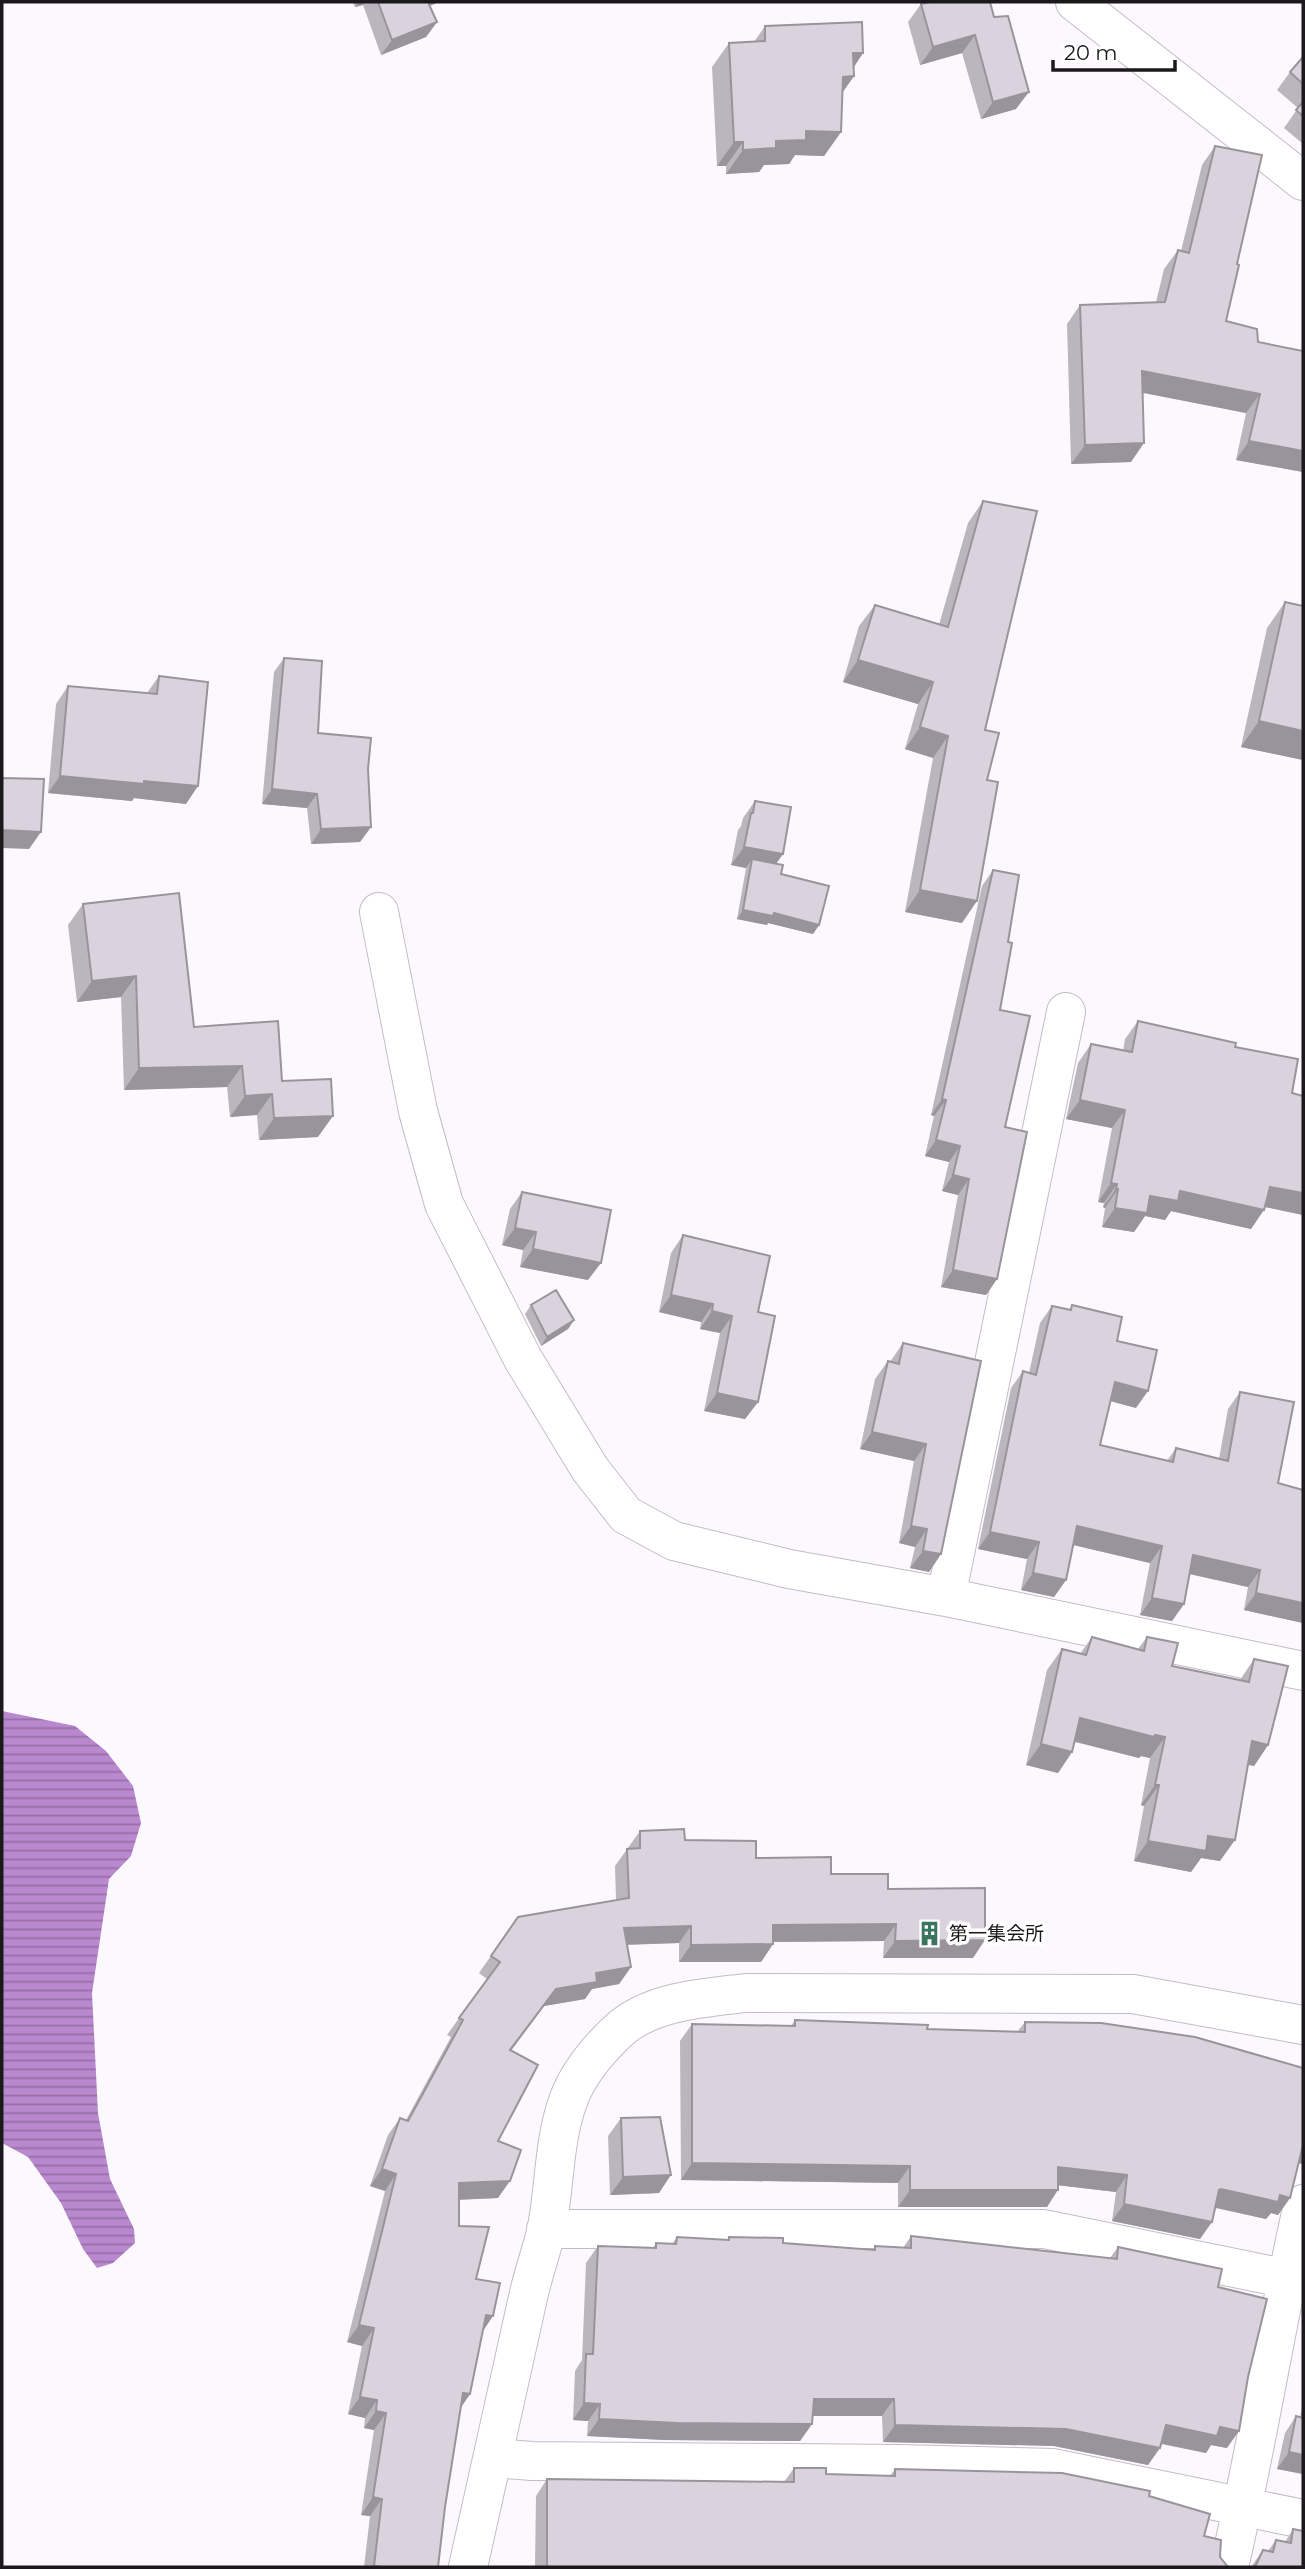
<svg xmlns="http://www.w3.org/2000/svg" width="1305" height="2569" font-family="Montserrat,'Noto Sans JP',sans-serif">
<defs>
<pattern id="water-rules" width="6" height="5" patternUnits="userSpaceOnUse" patternTransform="scale(1.75)"><rect width="6" height="5" fill="#ba88ce"/><path d="M0 2.5h6" fill="none" stroke="#966ea7"/></pattern>
</defs>
<rect width="100%" height="100%" fill="#fcf9fe"/>
<path fill="url(#water-rules)" d="M2,1711L75,1726L106,1751L133,1786L141,1823L131,1856L109,1879L92,1993L98,2113L110,2179L134,2229L135,2243L113,2263L97,2268L83,2249L61,2203L28,2157L2,2143Z"/>
<g fill="none" stroke-linecap="round" stroke-linejoin="round">
<defs>
<path id="minor" d="M1075,2L1303,181
M379,912L418,1111L444,1204L523,1359L590,1469L626,1515L674,1541L789,1569L946,1597L1303,1671
M946,1597L1066,1012
M546,2229H1044L1303,2282
M493,2458L532,2461L900,2464L1053,2468L1303,2519
M468,2567C489,2476 508,2384 529,2293C534,2272 541,2252 546,2232C555,2189 553,2143 568,2101C577,2076 597,2051 617,2032C649,2001 703,1998 746,1993L1133,1994L1303,2025
M1229,2567C1257,2447 1276,2324 1303,2204"/>
</defs>
<use href="#minor" stroke="#c3bcc6" stroke-width="40"/>
<use href="#minor" stroke="#fff" stroke-width="38"/>
</g>
<path fill="#bbb5be" d="M353,2H439L430,6L437,22L426,37L381,55L363,5L355,7Z
M990,2L1016,109L981,119L962,53L920,65L908,22L921,4Z
M765,26L863,53L854,67V76L842,93L841,132L824,156L795,155L789,164L764,165L759,172L726,174V166H717L712,67L729,43L754,42Z
M1303,57V144L1284,128L1298,108L1277,90L1290,72Z
M1215,146L1237,264L1226,321L1258,342L1303,472L1236,460L1246,413L1143,392L1131,462L1071,464L1067,324L1080,305L1156,302L1164,269L1178,250L1181,251L1202,165Z
M983,501L985,730L987,780L962,923L905,912L933,758L905,749L918,704L843,682L859,626L875,605L939,625L968,523Z
M1285,602L1303,760L1241,747L1267,628Z
M284,658L318,733L368,769L371,827L360,842L311,844L307,808L262,804L274,672Z
M159,676L186,804L134,798L132,801L48,793L56,704L68,686L147,693Z
M755,801L783,854L776,864L781,874L819,925L813,934L768,923L767,925L737,919L746,868L731,865L738,830L741,826L743,818Z
M993,870L1008,942L1000,1010L1005,1127L997,1279L986,1295L941,1287L958,1195L942,1191L949,1162L925,1156L934,1116L931,1115L982,886Z
M83,904L194,1027L282,1081L318,1137L259,1140L257,1115L230,1117L227,1087L124,1090L121,997L77,1002L68,925Z
M1138,1021L1235,1047L1292,1093L1303,1096V1215L1265,1207L1251,1229L1171,1211L1165,1220L1145,1216L1134,1232L1102,1227L1105,1208L1103,1207L1104,1203L1098,1202L1112,1128L1066,1119L1078,1063L1091,1044L1123,1051L1125,1039Z
M522,1192L588,1280L520,1267L523,1250L502,1245L510,1209Z
M683,1235L758,1312V1402L745,1419L704,1411L720,1333L700,1329L701,1322L659,1312L671,1253Z
M531,1305L574,1320L568,1329L541,1346L525,1314Z
M1072,1305L1117,1341L1136,1408L1110,1401L1100,1445L1167,1461L1176,1448L1219,1459L1228,1409L1240,1392L1278,1483L1303,1490V1623L1244,1610L1248,1587L1189,1574L1184,1604L1172,1621L1140,1615L1150,1563L1073,1545L1066,1580L1054,1597L1021,1590L1027,1559L978,1549L1011,1388L1023,1371L1029,1373L1040,1323L1052,1306L1069,1310Z
M903,1343L981,1361L941,1554L929,1572L910,1568L915,1547L899,1543L914,1461L860,1449L875,1379L888,1361L890,1362Z
M1092,1637L1138,1649L1147,1637L1172,1666L1240,1680L1254,1659L1268,1745L1254,1766L1248,1765L1220,1861L1201,1858L1191,1872L1134,1861L1144,1806L1141,1805L1150,1758L1141,1756L1139,1758L1075,1742L1072,1752L1058,1773L1026,1765L1047,1670L1062,1649L1080,1654Z
M640,1831L831,1874L888,1889L973,1958H883L884,1941L773,1942V1944L761,1962H679V1943L627,1945L631,1967L619,1984L592,1989L585,1999L544,2006L511,2051L498,2141V2198L459,2200V2226L476,2279L483,2332L470,2394L460,2408L445,2507L438,2567H364L370,2516L361,2515L374,2430L364,2428L365,2418L348,2414L362,2346L347,2342L385,2191L370,2186L388,2135L400,2118L406,2120L451,2037L447,2035L487,1979L479,1973L518,1917L616,1900L615,1866Z
M795,2020L927,2029L1017,2032L1025,2022L1303,2068V2164L1299,2163L1290,2198L1278,2215L1271,2213L1266,2219L1215,2208L1200,2239L1112,2221L1116,2192L1058,2185L1047,2207H898V2183L681,2180L680,2041L692,2024L791,2026Z
M621,2118L659,2193L610,2195L608,2136Z
M911,2236L1110,2258L1118,2247L1218,2287L1227,2448L1211,2445L1206,2453L1161,2444L1148,2465L1054,2446L883,2442L882,2416H813L812,2424L800,2441L665,2440L587,2436L588,2421L573,2420L575,2371L582,2360L586,2263L598,2246L653,2248L656,2243L672,2244L677,2237L727,2240L729,2237L783,2243L873,2250L875,2246L903,2248Z
M1303,2403V2474L1277,2469L1285,2433L1296,2416L1300,2417Z
M794,2468L826,2474L890,2476L895,2469L1149,2496L1204,2536L1228,2567H535L536,2496L547,2479L784,2482Z
M1293,2529L1303,2567H1251L1263,2550L1268,2551L1276,2540L1285,2542Z"/>
<path fill="#99949b" d="M358,2H365L363,5L355,7Z
M421,2H439L415,11Z
M437,22L426,37L381,55L392,40Z
M975,35L962,53L920,65L933,47Z
M853,53H863L847,77L854,76L837,100L826,101Z
M1029,92L1016,109L981,119L993,102Z
M806,131L841,132L824,156L795,155L789,164L764,165L759,172L726,174L743,150L776,141Z
M734,142H743L726,166H717Z
M1142,371L1260,394L1246,413L1128,390Z
M1249,441L1303,451V472L1236,460Z
M1144,443L1131,462L1071,464L1085,445Z
M858,660L933,682L918,704L843,682Z
M1259,721L1303,731V760L1241,747Z
M920,727L948,736L933,758L905,749Z
M60,776L144,781L198,786L186,804L134,798L132,801L48,793Z
M272,789L317,794L307,808L262,804Z
M371,827L360,842L311,844L321,829Z
M2,830L41,832L29,849L2,848Z
M744,847L783,854L770,872L752,859L746,868L731,865Z
M920,890L977,901L962,923L905,912Z
M743,910L774,913L819,925L813,934L768,923L767,925L737,919Z
M136,976L121,997L77,1002L92,981Z
M242,1066L227,1087L124,1090L139,1068Z
M272,1094L257,1115L230,1117L245,1096Z
M942,1099L946,1100L934,1116L931,1115Z
M1080,1100L1125,1110L1112,1128L1066,1119Z
M333,1116L318,1137L259,1140L274,1118Z
M936,1140L960,1146L949,1162L925,1156Z
M953,1175L969,1179L958,1195L942,1191Z
M1111,1183L1117,1184L1104,1203L1098,1202Z
M1270,1187L1303,1193V1215L1256,1205Z
M1116,1189H1118L1105,1208L1103,1207Z
M1180,1191L1264,1210L1251,1229L1171,1211L1165,1220L1145,1216L1134,1232L1102,1227L1115,1208L1150,1196Z
M515,1228L536,1232L523,1250L502,1245Z
M533,1249L601,1263L588,1280L520,1267Z
M953,1270L997,1279L986,1295L941,1287Z
M671,1295L713,1304L701,1322L659,1312Z
M712,1311L732,1316L720,1333L700,1329Z
M574,1320L568,1329L541,1346L547,1337Z
M1115,1382L1148,1391L1136,1408L1103,1399Z
M717,1393L758,1402L745,1419L704,1411Z
M872,1432L926,1444L914,1461L860,1449Z
M911,1526L927,1529L915,1547L899,1543Z
M1077,1526L1162,1546L1150,1563L1065,1543Z
M990,1532L1039,1542L1027,1559L978,1549Z
M923,1551L941,1554L929,1572L910,1568Z
M1193,1555L1260,1570L1248,1587L1181,1572Z
M1033,1573L1066,1580L1054,1597L1021,1590Z
M1256,1593L1303,1603V1623L1244,1610Z
M1152,1598L1184,1604L1172,1621L1140,1615Z
M1080,1718L1155,1735L1165,1737L1150,1758L1141,1756L1139,1758L1065,1739Z
M1252,1741L1268,1745L1254,1766L1238,1762Z
M1041,1744L1072,1752L1058,1773L1026,1765Z
M1155,1785H1159L1144,1806L1141,1805Z
M1208,1836L1235,1840L1220,1861L1201,1858L1191,1872L1134,1861L1148,1841Z
M896,1924L884,1941L761,1942L773,1925Z
M691,1926L679,1943L612,1945L624,1928Z
M985,1940L973,1958H883L895,1941Z
M773,1944L761,1962H679L691,1945Z
M631,1967L619,1984L592,1989L585,1999L544,2006L498,2067L556,1989L596,1973Z
M1303,2145V2164L1291,2162Z
M692,2163L910,2166L898,2183L681,2180Z
M1058,2167L1127,2175L1116,2192L1047,2184Z
M382,2169L396,2174L385,2191L370,2186Z
M671,2175L659,2193L610,2195L623,2177Z
M510,2181L498,2198L447,2200L459,2183Z
M1221,2189L1280,2195L1290,2198L1278,2215L1271,2213L1266,2219L1209,2206L1219,2190Z
M910,2190H1058L1047,2207H898Z
M1124,2204L1212,2222L1200,2239L1112,2221Z
M486,2315L493,2316L481,2334Z
M359,2325L374,2328L362,2346L347,2342Z
M463,2393L470,2394L458,2412Z
M360,2397L377,2400L365,2418L348,2414Z
M814,2399H894L882,2416H802Z
M584,2403L600,2404L588,2421L573,2420Z
M376,2411L386,2413L374,2430L364,2428Z
M599,2419L812,2424L800,2441L665,2440L587,2436Z
M895,2425L1066,2429L1160,2448L1148,2465L1054,2446L883,2442Z
M1166,2425L1220,2427L1239,2431L1227,2448L1211,2445L1206,2453L1154,2442Z
M1289,2452L1303,2455V2474L1277,2469Z
M373,2497L382,2499L370,2516L361,2515Z"/>
<path fill="#dad3dd" stroke="#99949b" stroke-width="2" d="M378,2H428L437,22L392,40Z
M929,2H990L994,17L1008,16L1029,92L993,102L975,35L933,47L921,4Z
M862,22L863,53H853L854,76L843,77L841,132L806,131V140L776,141V148L743,150V142H734L729,43L765,41V26Z
M1303,57V84L1290,72Z
M1303,102V116L1296,110Z
M1215,146L1262,155L1237,264L1239,265L1226,321L1257,329L1258,342L1303,351V451L1249,441L1260,394L1142,371L1144,443L1085,445L1080,305L1165,302L1178,250L1189,253Z
M983,501L1037,511L985,730L999,733L987,780L998,782L977,901L920,890L948,736L920,727L933,682L858,660L875,605L948,627Z
M1285,602L1303,606V731L1259,721Z
M284,658L322,661L318,733L371,738L368,769L371,827L321,829L317,794L272,789Z
M159,676L208,682L198,786L144,781V784L60,776L68,686L157,694Z
M2,778L44,779L41,832L2,830Z
M755,801L791,807L783,854L744,847L751,813H753Z
M752,859L783,865L781,874L829,886L819,925L774,913L773,916L743,910Z
M993,870L1019,875L1008,942L1012,943L1000,1010L1030,1016L1005,1127L1027,1132L997,1279L953,1270L969,1179L953,1175L960,1146L936,1140L946,1100L942,1099Z
M179,893L194,1027L278,1021L282,1081L331,1079L333,1116L274,1118L272,1094L245,1096L242,1066L139,1068L136,976L92,981L83,904Z
M1138,1021L1236,1043L1235,1047L1298,1059L1292,1093L1303,1096V1193L1270,1187L1264,1210L1180,1191L1178,1201L1150,1196L1147,1213L1115,1208L1118,1189H1116L1117,1184L1111,1183L1125,1110L1080,1100L1091,1044L1132,1052Z
M522,1192L611,1210L601,1263L533,1249L536,1232L515,1228Z
M683,1235L770,1256L758,1312L775,1316L758,1402L717,1393L732,1316L712,1311L713,1304L671,1295Z
M556,1290L574,1320L547,1337L531,1305Z
M1072,1305L1122,1317L1117,1341L1157,1350L1148,1391L1115,1382L1100,1445L1173,1462L1176,1448L1228,1461L1240,1392L1294,1402L1278,1483L1303,1490V1603L1256,1593L1260,1570L1193,1555L1184,1604L1152,1598L1162,1546L1077,1526L1066,1580L1033,1573L1039,1542L990,1532L1023,1371L1036,1375L1052,1306L1071,1310Z
M903,1343L981,1361L941,1554L923,1551L927,1529L911,1526L926,1444L872,1432L888,1361L899,1364Z
M1092,1637L1144,1651L1147,1637L1178,1643L1172,1666L1249,1682L1254,1659L1288,1666L1268,1745L1252,1741L1235,1840L1208,1836L1206,1851L1148,1841L1159,1785H1155L1165,1737L1155,1735L1154,1737L1080,1718L1072,1752L1041,1744L1062,1649L1086,1655Z
M684,1829L685,1840L756,1841V1858L831,1857V1874H888V1889L985,1888V1940L895,1941L896,1924L773,1925V1944L691,1945V1926L624,1928L631,1967L596,1973L597,1982L556,1989L510,2050L538,2065L498,2141L521,2150L510,2181L459,2183V2226L489,2227L476,2279L500,2283L493,2316L486,2315L470,2394L463,2393L445,2507L438,2567H382L374,2566L382,2499L373,2497L386,2413L376,2411L377,2400L360,2397L374,2328L359,2325L396,2174L382,2169L400,2118L408,2121L463,2020L459,2018L500,1962L491,1956L518,1917L629,1898L627,1849L640,1848V1831Z
M795,2020L928,2025L927,2029L1025,2032V2022L1101,2023L1195,2037L1303,2068V2145L1290,2198L1280,2195L1278,2202L1221,2189L1219,2190L1212,2222L1124,2204L1127,2175L1058,2167V2190H910V2166L692,2163V2024L795,2026Z
M660,2117L671,2175L623,2177L621,2118Z
M911,2236L1117,2259L1118,2247L1222,2269L1218,2287L1267,2299L1248,2377L1239,2431L1220,2427L1217,2436L1166,2425L1160,2448L1066,2429L895,2425L894,2399H814L812,2424L676,2423L599,2419L600,2404L584,2403L586,2354H593L598,2246L656,2248V2243L676,2244L677,2237L729,2240V2237L783,2238V2243L875,2250V2246L911,2248Z
M1296,2416L1303,2418V2455L1289,2452Z
M794,2468H826V2474L895,2476V2469L1062,2473L1150,2491L1149,2496L1210,2514L1204,2536L1221,2540L1220,2557L1228,2567H547V2479L794,2482Z
M1293,2529L1303,2531V2567H1253L1256,2565L1263,2550L1273,2552L1276,2540L1291,2543Z"/>
<defs>
<symbol id="building-bare" viewBox="-9 -9 18 18"><path d="M-4-6H4V6H1V3H-1V6H-4ZM-2.5-4.3h1.7v1.8h-1.7ZM.8-4.3h1.7v1.8H.8ZM-2.5-1h1.7V.8h-1.7ZM.8-1h1.7V.8H.8Z" fill="#3a745e" stroke="#fff" stroke-width="2.5" paint-order="stroke"/></symbol>
</defs>
<g fill-rule="evenodd">
<use href="#building-bare" x="912" y="1916" width="35" height="35"/>
</g>
<g text-anchor="middle" stroke-width="7" stroke-linejoin="round" paint-order="stroke">
<g font-size="19" fill="#1c191d" stroke="#fff" text-anchor="start">
<text x="949" y="1940">第一集会所</text>
</g>
</g>
<rect width="1305" height="2569" fill="none" stroke="#1c191d" stroke-width="7"/>
<path d="M1053 60v10h122v-10" fill="none" stroke="#1c191d" stroke-width="3.5"/>
<text x="1064" y="60" font-size="21" fill="#1c191d" stroke="#ffffff" stroke-width="5" paint-order="stroke">20 m</text>
</svg>
